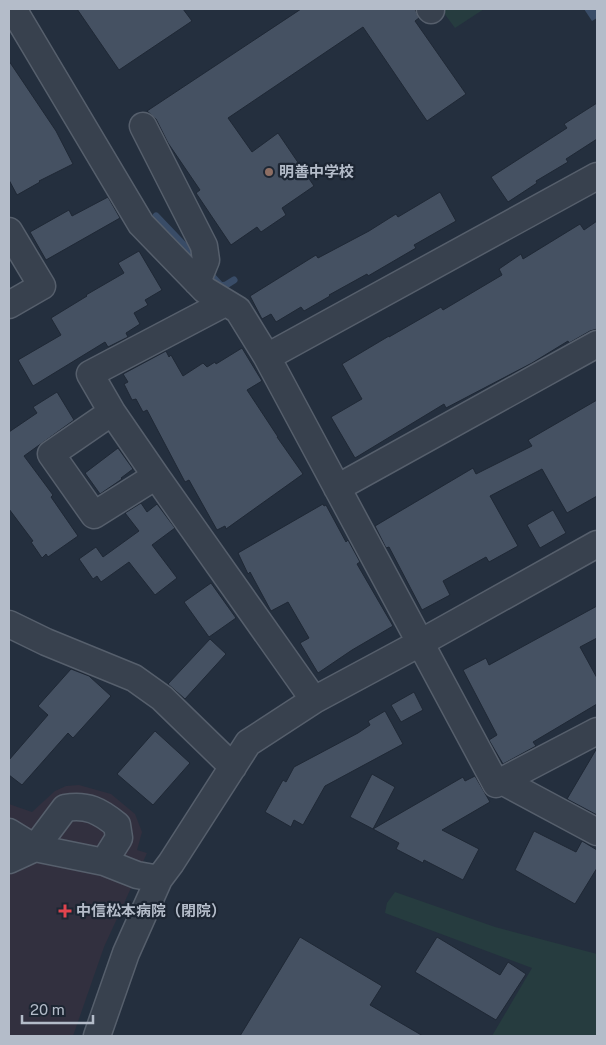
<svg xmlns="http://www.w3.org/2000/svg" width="606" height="1045" font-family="'Public Sans','Noto Sans JP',sans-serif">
<rect width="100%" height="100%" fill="#242f3e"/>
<path fill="#32303f" d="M79,785L111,794L135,814L142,832L137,850L147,853L104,947L73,1036H9V804L32,812L55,791L66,786Z"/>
<path fill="#263c3f" d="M441,9H484L455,28Z
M395,892L495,927L597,954V1036H492L532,968L385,913L387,903Z"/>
<path fill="#394c67" d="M584,9H597V18L592,21Z"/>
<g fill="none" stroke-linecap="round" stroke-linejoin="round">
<path stroke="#394c67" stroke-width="7" d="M156,216L197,259
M208,272L221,286L226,285L234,280"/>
</g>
<path fill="#455162" stroke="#1f2835" d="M77,9H183L192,21L119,70Z
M301,9H415L419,18L415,21L466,94L427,121L363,27L228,118L252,152L278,133L314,186L282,208L286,215L261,232L257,227L231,245L196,193L200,190L168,143L156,119L147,111Z
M9,61L56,131L73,164L39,181L40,182L17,195L9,180Z
M597,103V139L566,159L568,162L536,181L537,183L508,202L491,177L567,128L564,124Z
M440,192L456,221L414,245L416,248L368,276L367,274L329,295L330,296L304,311L301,307L276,322L271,314L262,319L250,296L316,255L318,258L369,231L396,214L398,217Z
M108,197L120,218L46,260L30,232L69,210L72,216Z
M597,221V329L590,331L569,343L568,341L532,363L446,408L444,404L355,458L331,417L362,399L342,364L389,336V337L441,307L443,310L502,275L499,269L521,254L523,259L580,224L584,230Z
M139,251L162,290L145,300L148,305L134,313L140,324L126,333L128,337L108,347L105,342L33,386L18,360L61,335L51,318L87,296L86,295L124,273L118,263Z
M242,348L262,381L247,390L278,437H277L303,474L226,529L225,526L217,530L189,480L185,482L147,410L143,412L136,399L132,400L124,384L128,382L123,374L166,351L169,357L171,355L183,376L203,363L207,367L215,362L216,364Z
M57,392L74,420L24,456L53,495L51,497L78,536L48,557L46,554L42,558L31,542L33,541L9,509V432L37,413L33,407Z
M597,400V496L567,513L542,469L490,496L518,546L489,562L486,557L443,581L450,595L422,610L389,547L386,548L375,526L473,468L476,474L532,446L528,440Z
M118,448L133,469L121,478L122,479L100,494L85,473Z
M141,503L147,512L157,504L175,528L152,545L177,578L155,595L129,562L101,582L97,576L93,579L79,559L96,547L103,557L139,531L125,513Z
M323,504L324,506L326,505L346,542L348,540L360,562L357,564L393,626L352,650L318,673L300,643L309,638L288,602L271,611L250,572L248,574L238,553Z
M553,510L566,533L540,548L527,525Z
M211,583L236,618L209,637L184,602Z
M597,606V638L580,647L597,678V704L533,742L536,746L503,764L489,740L497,735L463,670L486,658L489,665Z
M210,639L226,654L185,699L168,684Z
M71,669L89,676L111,696L73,738L68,733L22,785L9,775V760L48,715L38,706Z
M414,692L423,710L401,722L391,705Z
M385,711L403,744L325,786L303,825L294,820L291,827L265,812L283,780L286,782L294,767L358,733L370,725L368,721Z
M155,731L190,763L153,805L117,774Z
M597,748V815L567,799Z
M372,774L395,787L373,829L350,817Z
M475,776L490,802L442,830L479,849L463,880L424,860L423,863L396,849L399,843L373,829L463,777L465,781Z
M534,831L576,852L582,841L597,850V868L575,904L515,870Z
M300,937L382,986L370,1005L423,1036H240Z
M437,937L500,975L508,962L526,974L496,1020L415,972Z"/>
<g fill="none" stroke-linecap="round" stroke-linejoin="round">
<defs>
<path id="minor" d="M13,9L141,224L205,290L238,310L267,357L496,784L597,731
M430,9L431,10
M143,126L204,246L206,260L197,282
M9,231L42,286L9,305
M225,303L90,374L112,412L156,476L314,700
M267,357L597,176
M112,412L51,454L94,515L156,476
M337,488L597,344
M9,624L46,642L134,678L162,698L233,767
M502,781L597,832
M9,832L35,848L104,862
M9,860L35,848L65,808C87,804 100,811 117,825L119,838L104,862L137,875L159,879
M97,1036L126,953L159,879L171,863L248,743L314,700L420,643L597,544"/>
</defs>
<use href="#minor" stroke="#565f6c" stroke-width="29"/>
<use href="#minor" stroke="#38414e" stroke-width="26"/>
</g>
<circle fill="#8d6e63" stroke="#1d2633" stroke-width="2" cx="269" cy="172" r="5"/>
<path fill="#e0444e" stroke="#1d2633" stroke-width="2" d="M62.5 903.5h5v5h5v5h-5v5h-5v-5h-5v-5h5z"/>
<g text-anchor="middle" stroke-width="4.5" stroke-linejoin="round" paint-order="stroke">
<g font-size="15" font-weight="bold" fill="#b4bcc9" stroke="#1d2633" text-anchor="start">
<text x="279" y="177">明善中学校</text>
<text x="76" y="916">中信松本病院（閉院）</text>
</g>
</g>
<rect width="606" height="1045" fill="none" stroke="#b4bcc9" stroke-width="20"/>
<path d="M22 1015v8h71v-8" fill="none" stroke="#b4bcc9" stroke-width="2.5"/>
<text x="30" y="1015" font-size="15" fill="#b4bcc9" stroke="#1d2633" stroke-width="4" paint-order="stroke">20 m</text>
</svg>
